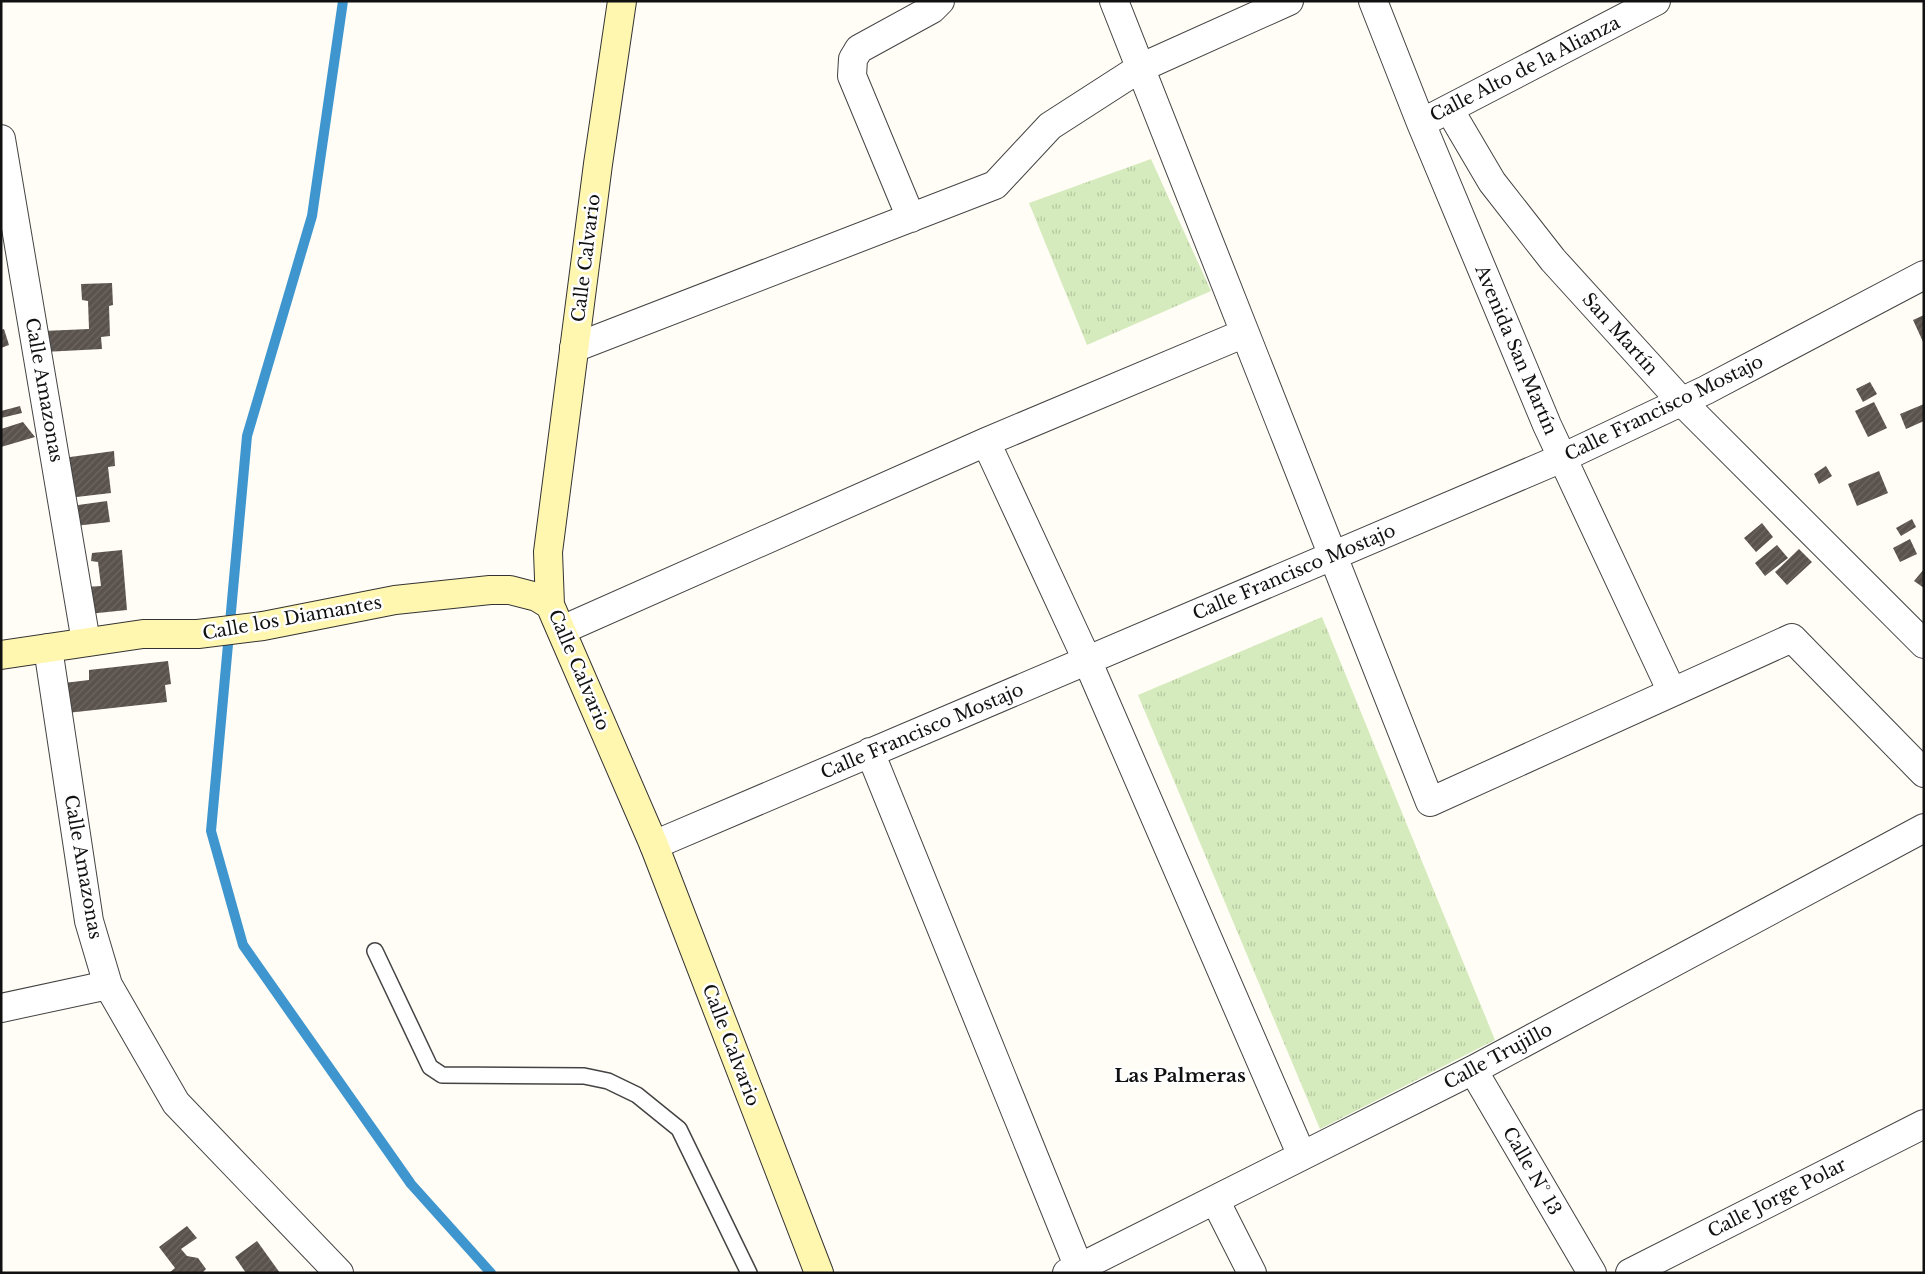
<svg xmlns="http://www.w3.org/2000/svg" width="1925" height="1274" font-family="'Libre Baskerville',serif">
<defs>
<pattern id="park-tufts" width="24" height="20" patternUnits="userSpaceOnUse" patternTransform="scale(1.25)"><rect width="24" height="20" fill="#d5ebbd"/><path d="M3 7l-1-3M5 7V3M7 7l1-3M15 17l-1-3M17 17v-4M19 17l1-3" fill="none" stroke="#b6c8a1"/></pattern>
<pattern id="building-hatch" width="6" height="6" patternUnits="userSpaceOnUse" patternTransform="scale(1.25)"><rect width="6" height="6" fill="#5a524d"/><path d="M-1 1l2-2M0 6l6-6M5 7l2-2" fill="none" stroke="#6d6662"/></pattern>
</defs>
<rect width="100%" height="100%" fill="#fffdf5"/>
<path fill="url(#park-tufts)" d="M1151,159L1211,291L1087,345L1029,203Z
M1322,617L1495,1040L1320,1129L1138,695Z"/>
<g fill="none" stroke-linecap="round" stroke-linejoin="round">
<path stroke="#3f96cf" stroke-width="10" d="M343,1L312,216L247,436L211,831L243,945L411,1184L491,1273"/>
</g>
<path fill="url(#building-hatch)" d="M112,283L113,305L109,306L110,336L101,337L102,349L44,352L43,331L89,329L88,301L82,300L81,284Z
M1924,315V344L1913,320Z
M4,329L9,345L1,348V330Z
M1870,382L1877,394L1863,402L1856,389Z
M1874,402L1887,428L1868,437L1855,411Z
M1924,404V421L1906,429L1900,414Z
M20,406L22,413L1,418V411Z
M23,422L35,437L1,447V429Z
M114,451L115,466L108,467L111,493L68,498L63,458Z
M1826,466L1832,476L1819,484L1814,474Z
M1879,471L1888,493L1857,506L1848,484Z
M107,501L110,522L75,526L71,506Z
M1912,519L1916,527L1901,536L1896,528Z
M1762,523L1773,537L1756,552L1744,538Z
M1910,539L1917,554L1900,562L1893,548Z
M1777,545L1788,558L1765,576L1755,563Z
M1799,549L1812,562L1787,585L1775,572Z
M122,550L127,610L88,614L86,587L101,586L98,562L91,561L92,553Z
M1924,569V588L1914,581Z
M168,661L171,684L165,685L167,702L67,713L64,683L89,680V670Z
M187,1226L197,1238L181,1249L187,1256L198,1258L206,1269L202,1273H169L175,1268L159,1247Z
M257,1241L280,1273H246L235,1257Z"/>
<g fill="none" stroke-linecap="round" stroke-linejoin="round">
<defs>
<path id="lane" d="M375,951L430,1067L442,1075L584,1076L608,1081L637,1095L679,1129L749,1273"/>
<path id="street" d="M1114,1L1430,802L1792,638L1924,773
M1373,1L1421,123L1547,425L1672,692
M1449,109L1492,182L1553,260L1682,402L1924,644
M1433,117L1656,1
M1,139L86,642
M911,218L852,76L853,59L859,49L932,9L940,1
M574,348L995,185L1050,126L1140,68L1289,1
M986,442L1087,660L1302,1156
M562,630L986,442L1245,333
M48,648L89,921L108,985L176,1103L339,1273
M870,752L1079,1268
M654,845L1562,458L1706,390L1924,275
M1,1008L108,985
M1473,1070L1592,1273
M1215,1200L1252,1273
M1067,1273L1079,1268L1473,1070L1924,828
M1630,1273L1924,1124"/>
<path id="secondary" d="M622,1L598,164L548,552L550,605L654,845L819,1273
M1,655L143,634H198L263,626L395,600L490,590H510L537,597L550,605"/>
</defs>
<use href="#lane" stroke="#444" stroke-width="18"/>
<use href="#street" stroke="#444" stroke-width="30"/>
<use href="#secondary" stroke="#333" stroke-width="30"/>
<use href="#lane" stroke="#fff" stroke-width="15"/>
<use href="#street" stroke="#fff" stroke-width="28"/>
<use href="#secondary" stroke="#fff6b0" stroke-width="28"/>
</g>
<g text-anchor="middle" stroke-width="5" stroke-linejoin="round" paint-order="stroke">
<g font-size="18" fill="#111" stroke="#fff">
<text transform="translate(1525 69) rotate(-27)" y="6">Calle Alto de la Alianza</text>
<text transform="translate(586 258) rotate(-83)" y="6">Calle Calvario</text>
<text transform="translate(1620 334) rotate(48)" y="6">San Martín</text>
<text transform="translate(1516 350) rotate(67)" y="6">Avenida San Martín</text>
<text transform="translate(44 390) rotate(80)" y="6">Calle Amazonas</text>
<text transform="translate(1664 408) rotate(-26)" y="6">Calle Francisco Mostajo</text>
<text transform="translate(1294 572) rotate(-23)" y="6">Calle Francisco Mostajo</text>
<text transform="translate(292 618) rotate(-10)" y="6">Calle los Diamantes</text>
<text transform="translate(579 670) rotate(67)" y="6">Calle Calvario</text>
<text transform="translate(922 731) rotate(-23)" y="6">Calle Francisco Mostajo</text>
<text transform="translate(83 867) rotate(80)" y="6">Calle Amazonas</text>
<text transform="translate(731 1045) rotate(69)" y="6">Calle Calvario</text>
<text transform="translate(1498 1056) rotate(-28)" y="6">Calle Trujillo</text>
<text transform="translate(1532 1171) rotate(60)" y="6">Calle N° 13</text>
<text transform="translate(1777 1198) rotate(-27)" y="6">Calle Jorge Polar</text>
</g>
<g font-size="19" font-weight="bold" fill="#111" stroke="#fff">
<text x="1180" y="1082">Las Palmeras</text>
</g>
</g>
<rect width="1925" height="1274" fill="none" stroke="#111111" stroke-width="5"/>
</svg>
